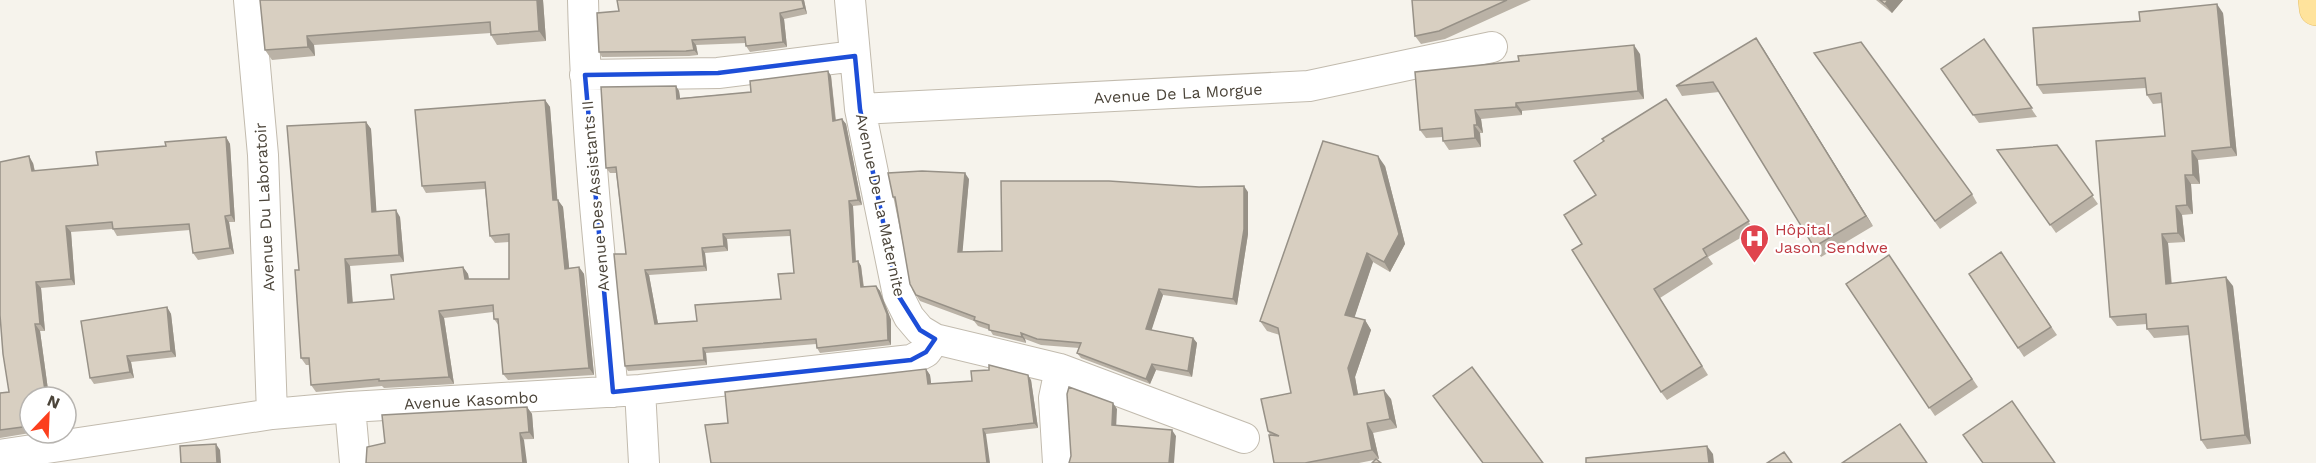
<svg xmlns="http://www.w3.org/2000/svg" width="2316" height="463" font-family="'Work Sans',sans-serif">
<rect width="100%" height="100%" fill="#f6f3ec"/>
<g fill="none" stroke-linecap="round" stroke-linejoin="round">
<defs>
<path id="minor" d="M249,0L263,155L272,414
M583,0C586,131 600,261 613,392
M850,0L860,109L898,295L909,317L920,330L935,339L1060,369L1244,438
M585,75L718,73L855,56
M860,109L1309,86L1492,47
M640,390L644,463
M350,407L355,463
M0,455L272,414L350,407L640,390L911,360L926,352L935,339
M1058,463L1054,398L1060,369"/>
<path id="major" d="M2315,0L2316,9"/>
</defs>
<use href="#minor" stroke="#c2bbae" stroke-width="32"/>
<use href="#major" stroke="#e6c16a" stroke-width="34"/>
<use href="#minor" stroke="#fff" stroke-width="30"/>
<use href="#major" stroke="#ffe39c" stroke-width="33"/>
</g>
<path fill="#bab2a6" fill-rule="evenodd" d="M260,0H543L546,41L497,45L491,35V33L314,45L315,56L272,60L265,50Z
M617,0H804L807,14L784,19L787,47L750,52L746,46V43L696,45L698,55L689,56L602,57L599,52L619,11Z
M1412,0H1531L1445,39L1421,44L1415,36Z
M1876,0H1903L1892,13Z
M2223,13L2237,156L2198,160L2200,184H2191L2193,214L2182,215L2185,242L2168,243L2172,284L2233,286L2251,444L2207,449L2201,440L2189,335L2154,338L2147,329V324L2117,326L2110,317L2165,136L2162,103L2153,104L2147,95L2146,88L2043,94L2037,85L2140,21Z
M1756,38L1873,226L1821,257L1719,92L1682,96L1676,86Z
M1984,39L2037,117L1979,123L1941,69Z
M1814,53L1972,194L1977,203L1940,229Z
M1640,54L1644,99L1522,111V115L1481,119L1483,133H1480L1481,147L1449,150L1443,141V137L1426,138L1420,130Z
M828,71L831,76L836,120L842,119L846,124L862,205L853,206L856,261H858L861,266L864,287L876,286L880,291L891,320V345L820,353L817,348L816,344L706,353L707,365L628,371L625,366L626,254L616,173H610L606,168L676,86L679,91L680,98L751,92ZM790,236L794,273L781,299L697,321L658,324L649,275L707,271L705,253L728,251L727,239Z
M1666,99L1754,230L1708,257L1713,264L1660,298L1708,375L1667,400L1661,392L1582,244L1596,195Z
M545,100L550,107L557,200L563,207L569,268L579,267L584,274L594,375L508,380L503,374L499,326L494,319L493,312L444,318L454,384L384,388L382,386L316,392L311,385L309,365H306L301,358L299,270L366,122L371,129L376,211L400,217L404,262L350,266L353,303L394,299L463,267L468,274L469,279H509V242L495,243L490,236L485,189L426,193L422,186Z
M226,137L230,144L235,222H229L234,254L198,260L193,253L190,230L117,236L113,229L71,232L75,285L41,288L45,331H40L49,397H30V433L0,438V393L9,392L33,163L35,171L98,165L166,146Z
M2057,145L2098,204L2056,233L1997,150Z
M1385,166L1405,244L1390,272L1373,262L1354,318L1365,320L1371,330L1355,377L1358,395L1391,399L1397,428L1373,433L1379,459L1359,463H1274L1270,435L1268,431L1291,393L1280,335L1267,331L1260,321Z
M969,179L962,252L1002,251L1248,192V234L1237,305L1163,295L1151,330L1193,338L1197,343L1192,377L1156,370L1150,384L1081,358L1077,353L1079,348L1041,345L1025,339L1026,343L993,335L990,330L978,326L974,321L920,301L916,295L895,201L893,197Z
M2001,252L2057,335L2024,357L1969,274Z
M1889,255L1978,387L1935,416L1846,284Z
M167,307L171,314L176,357L131,362L134,378L94,384L90,378Z
M926,369L930,375L931,384L1031,380L1038,428L986,434L728,423Z
M527,407L532,414L534,439L385,443Z"/>
<path fill="#979187" d="M537,0H543L546,41L539,31Z
M802,0H804L807,14L804,8Z
M1888,0H1903L1892,13L1885,4Z
M2217,4L2223,13L2237,156L2231,147Z
M780,13L784,19L787,47L783,42Z
M307,36L314,45L315,56L308,47Z
M1756,38L1763,48L1873,226L1866,216Z
M692,40L696,45L698,55L694,50Z
M1634,45L1640,54L1644,99L1638,91Z
M828,71L831,76L836,126L833,121Z
M676,86L679,91L681,104L677,99Z
M545,100L550,107L558,207L553,200Z
M1516,103L1522,111V115L1516,107Z
M1475,110L1481,119L1483,133L1477,125Z
M842,119L846,124L862,205L858,200Z
M366,122L371,129L377,219L372,212Z
M1474,125L1480,133L1481,147L1475,138Z
M226,137L230,144L235,222L231,215Z
M2192,151L2198,160L2200,184L2193,175Z
M29,156L33,163L36,178L32,171Z
M1378,156L1385,166L1405,244L1390,272L1384,262Z
M965,173L969,179L962,258L958,252Z
M2185,175L2191,184L2193,214L2187,205Z
M1244,186L1248,192V234L1237,305L1233,299Z
M558,200L563,207L570,276L565,269Z
M849,201L853,206L856,267L853,262Z
M2176,206L2182,215L2185,242L2178,233Z
M396,210L400,217L404,262L399,255Z
M225,216L229,222L234,254L230,248Z
M66,226L71,232L75,285L71,279Z
M723,234L727,239L728,251L724,246Z
M2162,234L2168,243L2172,293L2166,284Z
M702,248L705,253L707,271L704,266Z
M1367,253L1373,262L1352,325L1345,315Z
M345,259L350,266L353,310L348,303Z
M858,261L861,266L864,292L861,287Z
M463,267L468,274L470,286L465,279Z
M579,267L584,274L594,375L589,368Z
M645,270L649,275L659,329L655,324Z
M2226,277L2233,286L2251,444L2245,435Z
M36,282L41,288L45,331L40,324Z
M876,286L880,291L891,320V345L888,340Z
M1159,289L1163,295L1150,335L1146,329Z
M167,307L171,314L176,357L171,351Z
M439,311L444,318L454,384L449,377Z
M1365,320L1371,330L1355,377L1360,405L1354,395L1348,368Z
M35,324L40,331L49,397H46Z
M1021,333L1025,339L1026,343L1022,337Z
M1193,338L1197,343L1192,377L1188,371Z
M703,348L706,353L707,365L704,360Z
M127,356L131,362L134,378L130,372Z
M1152,364L1156,370L1150,384L1146,379Z
M926,369L930,375L932,390L928,384Z
M1028,375L1031,380L1038,428L1034,423Z
M1384,390L1391,399L1397,428L1390,419Z
M1113,403L1117,409L1116,430L1112,425Z
M527,407L532,414L534,439L529,432Z
M1367,423L1373,433L1379,459L1372,450Z
M983,429L986,434L990,463H987Z
M1172,430L1176,436L1174,463H1169Z
M520,433L524,440L527,463H523Z
M216,444L220,450L221,463H217Z
M1707,446L1713,454L1714,463H1709Z"/>
<path fill="#d8cfc1" stroke="#979187" stroke-width="1.5" fill-rule="evenodd" d="M260,0H537L539,31L491,35L490,22L307,36L308,47L265,50Z
M617,0H802L804,8L780,13L783,42L746,46L745,37L692,40L694,50L686,51L599,52L597,13L619,11Z
M1412,0H1507L1439,31L1415,36Z
M1880,0H1888L1885,4Z
M2217,4L2231,147L2192,151L2193,175H2185L2187,205L2176,206L2178,233L2162,234L2166,284L2226,277L2245,435L2201,440L2188,326L2147,329L2146,314L2110,317L2096,141L2165,136L2161,93L2147,95L2145,78L2037,85L2033,28L2140,21L2139,12Z
M1756,38L1866,216L1814,247L1713,82L1676,86Z
M1984,39L2032,108L1973,115L1941,69Z
M1861,42L1972,194L1935,221L1814,53Z
M1634,45L1638,91L1516,103V107L1475,110L1477,125H1474L1475,138L1443,141L1442,128L1420,130L1415,72L1519,61L1518,56Z
M828,71L833,121L842,119L858,200L849,201L853,262L858,261L861,287L876,286L887,314L888,340L817,348L816,339L703,348L704,360L625,366L614,254H626L616,167L606,168L601,87L676,86L677,99L751,92L750,81ZM790,230L794,273L778,274L781,299L695,305L697,321L655,324L645,270L704,266L702,248L724,246L723,234Z
M1666,99L1749,221L1703,249L1707,256L1654,289L1702,366L1661,392L1572,250L1582,244L1564,215L1596,195L1574,161L1604,141L1602,139Z
M545,100L553,200H558L565,269L579,267L589,368L503,374L498,319H494L493,305L439,311L449,377L379,381V379L311,385L309,358H301L295,270H299L287,126L366,122L372,212L396,210L399,255L345,259L348,303L394,299L391,275L463,267L465,279H509V234L490,236L485,182L422,186L415,110Z
M226,137L231,215L225,216L230,248L193,253L189,224L113,229L112,222L66,226L71,279L36,282L40,324H35L46,397H30V426L0,430V393L9,392L3,354L0,315V162L29,156L32,171L98,165L96,152L166,146L165,142Z
M1323,141L1378,156L1399,234L1384,262L1367,253L1345,315L1365,320L1348,368L1354,395L1384,390L1390,419L1367,423L1372,450L1305,463H1274L1269,435L1279,436L1268,431L1261,399L1291,393L1278,328L1260,321Z
M2057,145L2093,195L2050,225L1997,150Z
M922,171L965,173L958,252L1002,251L1001,181H1109L1199,187L1244,186V229L1233,299L1159,289L1146,329L1193,338L1188,371L1152,364L1146,379L1077,353L1081,343L1037,339L1021,333L1022,337L989,330V325L974,320L975,317L916,295L910,284L895,197H893L888,173Z
M2001,252L2051,327L2018,348L1969,274Z
M1889,255L1972,379L1929,408L1846,284Z
M167,307L171,351L127,356L130,372L90,378L81,321Z
M989,365L1028,375L1034,423L983,429L987,463H711L705,425L728,423L725,392L926,369L928,384L972,381L971,371L989,370Z
M1472,367L1543,463H1483L1433,396Z
M1069,387L1113,403L1112,425L1172,430L1169,463H1069L1071,456L1067,394Z
M2012,401L2055,463H1983L1963,435Z
M527,407L529,432L520,433L523,463H366L367,447L385,443L382,415Z
M1900,424L1927,463H1842Z
M216,444L217,463H181L180,446Z
M1707,446L1709,463H1586V458Z
M1784,452L1792,463H1767Z
M1376,459L1381,463H1372Z"/>
<path fill="none" stroke="#1d4ed8" stroke-width="4.5" stroke-linejoin="round" d="M855,56L860,109L898,295L920,330L935,339L926,352L911,360L613,392L585,75L718,73Z"/>
<defs>
<symbol id="hospital-pin" viewBox="-11 -11 22 30"><path d="M0 17L-7.5 6A9.5 9.5 0 1 1 7.5 6Z" fill="#e0444e" stroke="#fff"/><path d="M-5-5h3v3.5h4V-5h3V5h-3V1.5h-4V5h-3Z" fill="#fff"/></symbol>
</defs>
<g fill-rule="evenodd">
<use href="#hospital-pin" x="1738" y="222" width="33" height="45"/>
</g>
<g text-anchor="middle" stroke-width="4.5" stroke-linejoin="round" paint-order="stroke">
<g font-size="16" fill="#4b4439" stroke="#fff">
<text transform="translate(1178 93) rotate(-3)" y="6">Avenue De La Morgue</text>
<text transform="translate(595 196) rotate(-95)" y="6">Avenue Des Assistants II</text>
<text transform="translate(881 205) rotate(78)" y="6">Avenue De La Maternite</text>
<text transform="translate(264 207) rotate(-93)" y="6">Avenue Du Laboratoir</text>
<text transform="translate(471 400) rotate(-3)" y="6">Avenue Kasombo</text>
</g>
<g font-size="16" fill="#be3a42" stroke="#fff" text-anchor="start">
<text x="1775" y="235">Hôpital<tspan x="1775" dy="18">Jason Sendwe</tspan></text>
</g>
</g>
<g transform="translate(48 415) rotate(23)"><circle r="28" fill="#ffffff" stroke="#b7b4b0" stroke-width="1.5"/>
<path d="M0-4.5L10 22L0 15L-10 22Z" fill="#fc3f1d"/>
<text y="-9" font-size="16" font-weight="bold" text-anchor="middle" fill="#4b4439">N</text>
</g>
</svg>
